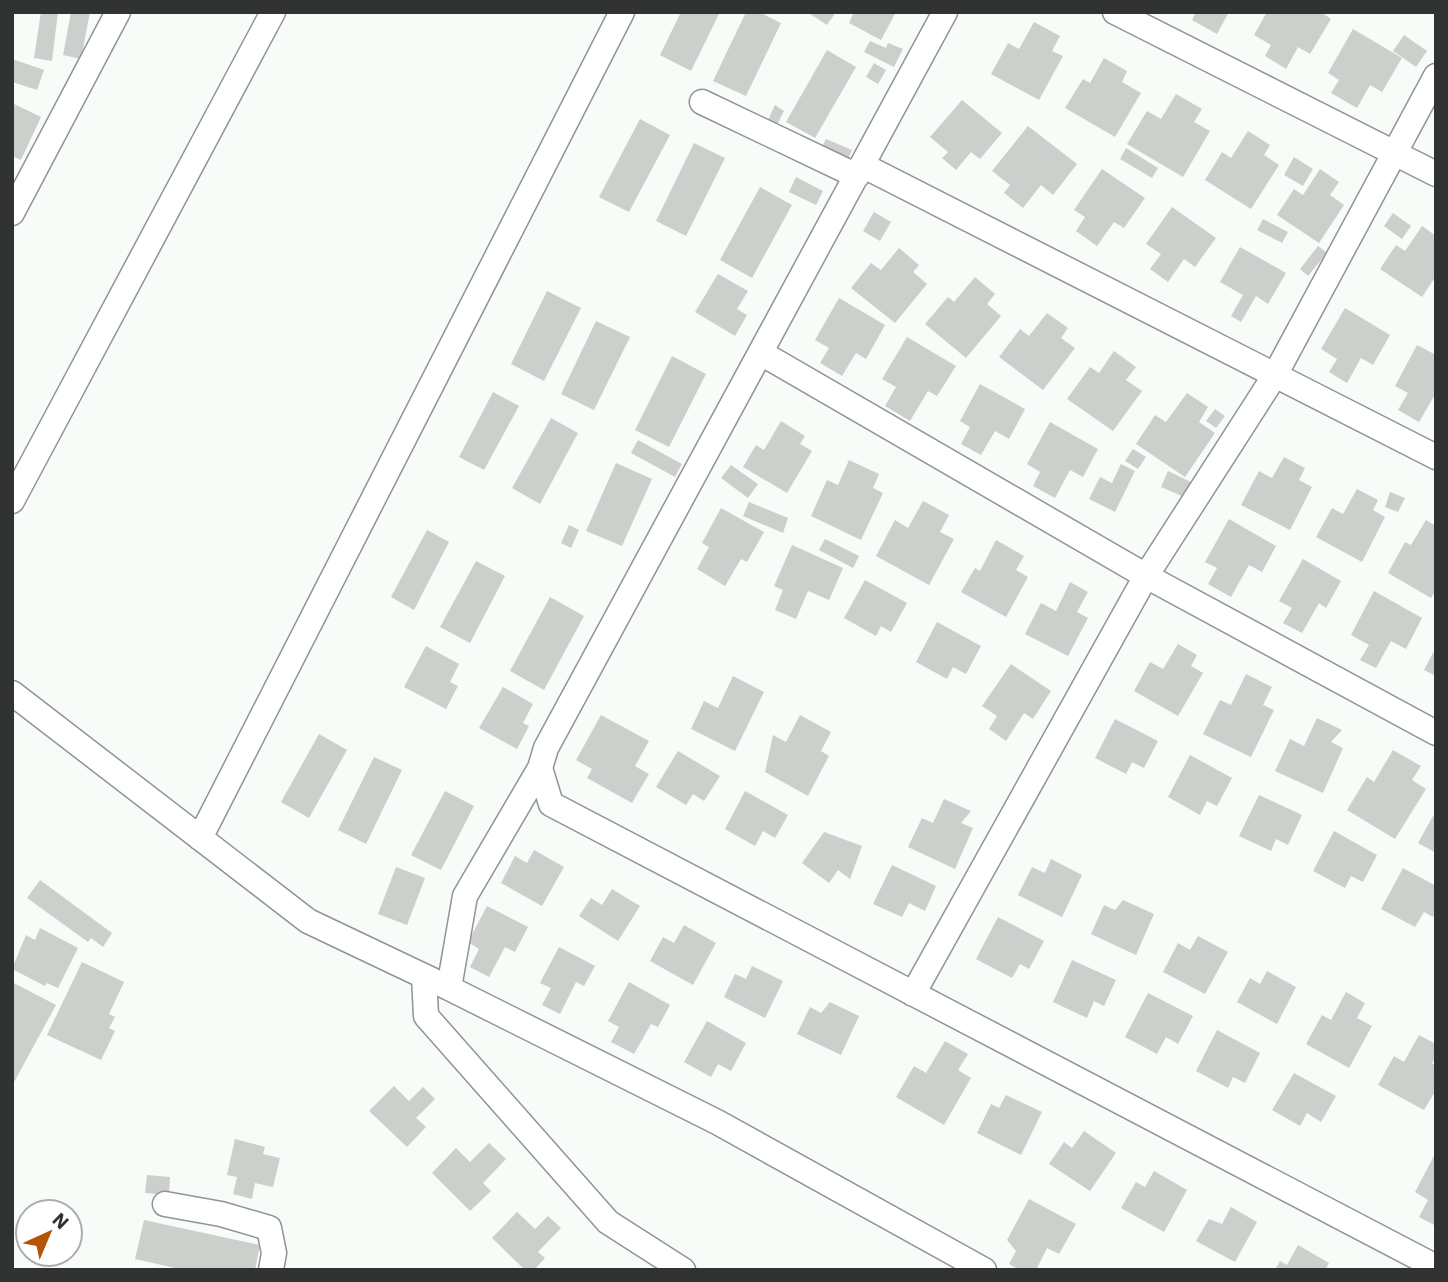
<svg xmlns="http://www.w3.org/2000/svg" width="1448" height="1282" font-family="'IBM Plex Sans',sans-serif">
<rect width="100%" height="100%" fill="#f7fcf9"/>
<path fill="#cccfcb" d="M41,12H58L52,61L34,58Z
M71,12H90L81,59L63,55Z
M681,12H720L691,71L660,55Z
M746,12H759L781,23L746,96L713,81Z
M807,12H836L827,25Z
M854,12H896L881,40L849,23Z
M1196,12H1229L1217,34L1192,20Z
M1267,12H1321L1331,19L1310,54L1298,47L1286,69L1265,56L1271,45L1254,35Z
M1034,22L1060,36L1052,51L1063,56L1039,100L991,74L1008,43L1019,49Z
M1353,29L1402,58L1382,92L1370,85L1357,108L1331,93L1339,80L1328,73Z
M1404,35L1427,51L1416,67L1393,51Z
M870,41L886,48L888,43L903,49L894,67L864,52Z
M827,50L856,67L815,138L786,122Z
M1104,58L1127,71L1122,82L1141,93L1115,137L1065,108L1083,79L1090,83Z
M12,59L44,70L37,90L12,82Z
M874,63L886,70L878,84L866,77Z
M1176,94L1202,109L1194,122L1210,131L1183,177L1127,144L1147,111L1161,119Z
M962,100L1002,133L980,159L971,152L956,170L942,158L948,152L930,137Z
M12,103L41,117L21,160L12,156Z
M775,105L784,111L775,129L766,124Z
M640,119L670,135L629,212L599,197Z
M1028,126L1077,164L1053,195L1041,185L1023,208L1004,193L1010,185L992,171Z
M1248,131L1270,145L1264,155L1279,165L1251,209L1205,180L1222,152L1231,158Z
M826,139L852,150L845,166L819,153Z
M694,143L725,158L686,236L656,221Z
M1126,148L1158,168L1152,178L1120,159Z
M1294,157L1313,169L1303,186L1284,175Z
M1102,169L1145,198L1124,228L1114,222L1097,246L1076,231L1085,217L1074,210Z
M1320,169L1339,182L1330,195L1344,205L1319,243L1277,215L1294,189L1303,195Z
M796,177L823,191L816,205L789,192Z
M760,187L792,205L752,278L720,260Z
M1172,207L1216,238L1195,267L1184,259L1168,282L1150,269L1161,254L1146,244Z
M874,212L891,222L880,241L863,231Z
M1393,213L1411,226L1402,239L1384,226Z
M1263,219L1288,232L1282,243L1257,230Z
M1422,226L1436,236V276L1422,297L1380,269L1396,245L1405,251Z
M1318,246L1327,253L1308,276L1300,269Z
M1240,247L1286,273L1268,304L1256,296L1241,322L1231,316L1243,295L1220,282Z
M899,248L919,265L913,272L927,284L895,323L851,288L871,263L881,270Z
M718,274L748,291L737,309L747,315L735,336L695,312Z
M975,277L995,294L987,304L1001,316L966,358L925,324L948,297L954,302Z
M547,291L581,308L544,381L511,364Z
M839,298L885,325L866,359L856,353L842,376L820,363L829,348L815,340Z
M1345,308L1390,335L1373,365L1361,358L1347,383L1329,372L1337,359L1321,349Z
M1047,313L1068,328L1061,338L1075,348L1043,390L999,357L1020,329L1029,336Z
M596,321L630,337L594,410L561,394Z
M907,337L956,366L937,396L928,391L910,421L885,406L896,387L882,379Z
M1417,345L1436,355V393L1419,422L1398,410L1408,393L1395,386Z
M1114,351L1136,367L1126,380L1142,391L1113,431L1067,399L1090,367L1099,373Z
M672,356L706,374L669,447L635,430Z
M980,384L1025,409L1009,439L995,431L981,455L961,444L970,427L960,421Z
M493,392L519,406L484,470L459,457Z
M1187,393L1208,407L1199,422L1215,433L1185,477L1136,444L1155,415L1166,422Z
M1215,409L1225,416L1216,428L1206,421Z
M551,418L578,433L540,504L512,488Z
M781,421L805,436L800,444L812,451L787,493L743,467L756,445L764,450Z
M1050,422L1098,449L1083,477L1070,470L1055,498L1033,486L1040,472L1027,464Z
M638,440L682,464L675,477L631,453Z
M1133,449L1146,457L1138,469L1125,461Z
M1284,457L1305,468L1299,480L1312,487L1290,530L1241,505L1259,471L1272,478Z
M849,460L879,474L873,488L883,493L861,540L811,516L827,480L838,485Z
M616,463L652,479L622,546L586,531Z
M1121,464L1135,471L1115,512L1089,499L1100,477L1112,483Z
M731,465L758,484L748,498L721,478Z
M1168,471L1191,482L1184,497L1161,487Z
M1357,489L1378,500L1373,510L1385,517L1362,562L1316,537L1332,508L1343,514Z
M1390,492L1405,498L1398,512L1385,507Z
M923,501L949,515L940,532L954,539L929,585L876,556L895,520L908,528Z
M749,502L788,518L783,533L743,516Z
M721,508L764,532L747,562L741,559L725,586L697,569L709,547L702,543Z
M1229,519L1276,546L1262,572L1249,565L1231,597L1208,584L1217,568L1205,562Z
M1426,520L1436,526V590L1431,598L1388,573L1405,542L1411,545Z
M569,525L579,530L571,548L561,543Z
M427,530L449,542L414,610L391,597Z
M825,539L859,556L853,568L819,550Z
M996,540L1024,556L1016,570L1028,577L1006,617L961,592L975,568L980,571Z
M792,545L843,568L829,600L808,591L796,619L775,610L783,590L774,586Z
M1303,559L1341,581L1326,608L1319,603L1302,633L1283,623L1292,608L1279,601Z
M476,561L505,576L470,643L440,627Z
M865,580L907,603L891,632L881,626L876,636L844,618Z
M1070,582L1088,592L1077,612L1088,618L1068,656L1025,634L1041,603L1056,611Z
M1374,591L1422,618L1406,649L1391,641L1376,668L1360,660L1369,645L1351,635Z
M550,597L584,616L544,690L510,671Z
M937,622L981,646L966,674L953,667L947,679L916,662Z
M1178,644L1197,655L1191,666L1203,673L1178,716L1134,691L1150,662L1163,669Z
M426,646L459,664L450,682L458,686L446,709L404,687Z
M1436,647V676L1424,670Z
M1011,664L1051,691L1033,719L1024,713L1006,741L989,729L997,716L982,706Z
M1246,674L1272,687L1263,705L1274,710L1251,757L1203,734L1220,700L1231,705Z
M733,676L764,692L735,751L691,729L704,701L718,708Z
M503,687L533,704L523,723L529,726L517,749L479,728Z
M601,715L649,741L635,766L649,774L632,803L587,778L592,769L576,760Z
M800,715L831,732L821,751L829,756L808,796L765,772L773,735L786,742Z
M1317,718L1342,730L1331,742L1343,748L1323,793L1275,771L1290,739L1304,746Z
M1115,719L1158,741L1144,768L1132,762L1126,774L1095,758Z
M319,734L347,750L309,818L281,802Z
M1393,750L1421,766L1412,780L1426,789L1395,839L1347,810L1367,777L1374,782Z
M678,751L720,776L704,801L693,794L686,805L656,787Z
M1190,755L1232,778L1217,806L1207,801L1200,815L1168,797Z
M374,757L402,770L366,844L338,830Z
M445,791L474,806L441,870L411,855Z
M745,791L788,815L775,838L763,831L755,846L725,829Z
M1259,795L1302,815L1288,845L1276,839L1271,851L1239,836Z
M944,799L971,811L961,823L973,828L955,869L908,847L922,818L933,823Z
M1433,816L1436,817V853L1418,843Z
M1334,831L1377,855L1363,882L1351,876L1345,888L1313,871Z
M824,832L862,846L850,879L838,870L829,883L802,863Z
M534,850L564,867L542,906L501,883L515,856L527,863Z
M1051,859L1082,875L1062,917L1018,895L1032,867L1045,873Z
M892,865L936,886L925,911L909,903L902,917L873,904Z
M396,867L425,878L407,925L378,914Z
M1403,868L1436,886V911L1433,917L1424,912L1415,927L1381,909Z
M40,880L112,933L103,947L91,938L88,942L27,898Z
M612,889L640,906L618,941L579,916L591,898L602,905Z
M1123,900L1154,914L1136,955L1091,934L1104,905L1115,910Z
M487,906L528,927L515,952L505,947L489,977L470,967L479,949L468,942Z
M998,917L1044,941L1029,969L1020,964L1012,978L976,959Z
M684,925L716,943L693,985L650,961L663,937L674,943Z
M40,928L78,948L58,988L47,983L45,986L12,969L26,935L35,940Z
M1198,936L1228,952L1205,994L1163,972L1178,943L1190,950Z
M559,947L595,966L584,986L576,982L560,1014L542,1005L551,988L540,983Z
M1072,960L1116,980L1104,1006L1094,1001L1087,1018L1053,1002Z
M82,962L124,982L109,1014L115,1017L109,1028L115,1031L101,1060L47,1035Z
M752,966L783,981L765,1018L724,997L735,974L746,979Z
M1267,971L1296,987L1277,1024L1237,1002L1250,978L1260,984Z
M12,982L56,1005L12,1086Z
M629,982L670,1005L658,1027L651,1024L634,1054L611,1042L619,1027L608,1021Z
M1346,992L1365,1003L1357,1018L1372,1026L1349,1068L1306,1044L1322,1015L1331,1020Z
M1148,993L1193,1016L1178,1044L1166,1037L1157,1054L1125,1037Z
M830,1002L859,1016L841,1055L797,1034L810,1007L821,1013Z
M707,1021L746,1043L731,1071L718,1064L711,1077L684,1062Z
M1217,1030L1260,1053L1245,1083L1233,1077L1228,1088L1196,1071Z
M1419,1035L1436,1044V1056L1432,1063L1436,1066V1090L1424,1110L1378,1085L1394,1056L1404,1062Z
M945,1041L968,1054L958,1070L971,1078L944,1125L896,1097L914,1066L926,1073Z
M1294,1073L1336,1096L1321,1122L1307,1113L1300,1126L1272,1110Z
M394,1086L409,1101L423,1087L435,1099L416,1118L426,1127L407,1147L369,1111Z
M1006,1095L1042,1112L1021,1155L977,1133L991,1104L999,1108Z
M1084,1131L1116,1153L1090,1191L1049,1164L1064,1142L1072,1148Z
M235,1139L265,1147L263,1154L280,1158L273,1187L255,1183L252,1199L233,1194L237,1177L227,1175Z
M489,1143L506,1159L483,1183L491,1191L470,1211L432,1173L456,1148L470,1162Z
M1436,1152V1226L1419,1217L1428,1200L1415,1192Z
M1154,1171L1187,1190L1164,1232L1121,1208L1136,1182L1145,1187Z
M147,1175L170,1177L169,1195L145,1193Z
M1029,1199L1076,1224L1059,1254L1047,1248L1036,1270H1020L1009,1264L1016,1251L1007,1240Z
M1231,1207L1257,1222L1235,1262L1196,1241L1209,1219L1222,1224Z
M517,1212L535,1229L548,1216L561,1228L538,1252L545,1258L534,1270H525L492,1238Z
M144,1220L260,1245L255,1270H184L135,1259Z
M1298,1245L1329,1263L1325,1270H1275L1280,1261L1287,1265Z"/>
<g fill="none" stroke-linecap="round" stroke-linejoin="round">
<defs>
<path id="minor" d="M945,12L546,748L540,768L551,804L1436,1267
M1115,12L1436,174
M702,102L857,176
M862,165L1436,457
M12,213L118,12
M761,353L1146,576L1436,733
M12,501L273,12
M12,693L308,921L449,988L465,896L540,768
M200,838L622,12
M424,976L426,1016L608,1222L683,1270
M449,988L717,1122L984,1270
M913,994L1146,576L1275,375L1436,76
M165,1204L221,1214L269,1228L274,1253L271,1270"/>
</defs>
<use href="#minor" stroke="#909492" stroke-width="27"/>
<use href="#minor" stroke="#fff" stroke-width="24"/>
</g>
<rect width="1448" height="1282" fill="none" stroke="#313332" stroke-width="28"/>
<g transform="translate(49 1233) rotate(44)"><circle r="33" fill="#ffffff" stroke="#adadad" stroke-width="2"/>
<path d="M0-5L12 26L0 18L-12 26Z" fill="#b45505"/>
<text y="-10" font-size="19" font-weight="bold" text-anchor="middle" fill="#313332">N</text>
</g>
</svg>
